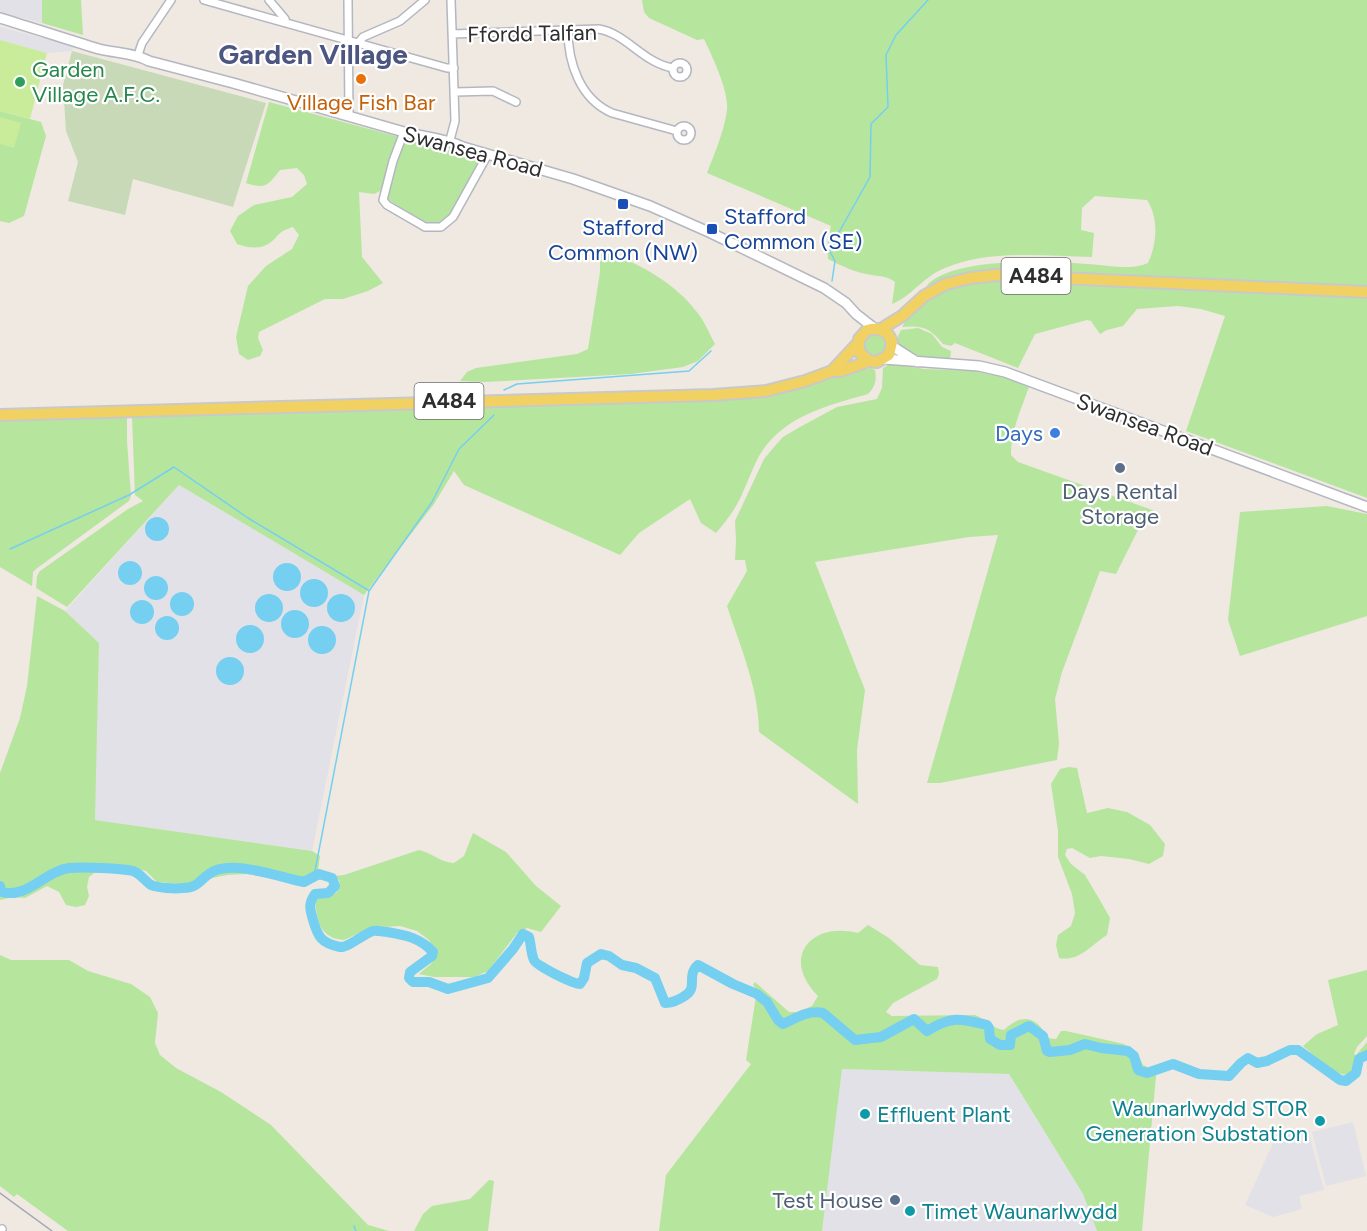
<svg xmlns="http://www.w3.org/2000/svg" width="1367" height="1231" font-family="Figtree,sans-serif">
<rect width="100%" height="100%" fill="#efe9e1"/>
<path fill="#e3e1e8" d="M0,0H42V23L0,12Z
M0,27L73,46L72,51L47,53L0,40Z
M179,485L364,595L312,851L94,820L99,643L65,611Z
M842,1069L1009,1074L1083,1194L1097,1231H822Z
M1353,1122L1366,1176L1326,1186L1312,1132Z
M1308,1130L1324,1190L1299,1196L1302,1209L1273,1217L1245,1205L1278,1132Z"/>
<path fill="#b6e59e" d="M42,0H81L83,35L42,23Z
M642,0H1367V498L1186,431L1225,316L1201,309L1178,306L1137,309L1123,326L1107,330L1100,334L1091,321L1087,320L1035,334L1018,368L955,343L951,346L943,344C930,328 923,325 902,327C923,292 949,287 986,280L1226,289L1221,279L1008,270L967,273L926,286C953,256 1049,261 1088,264C1107,265 1130,271 1148,263C1157,244 1159,218 1147,200L1095,196L1082,208L1081,230L1094,233L1092,257C1045,256 990,249 945,268C924,276 912,296 892,304L895,282C887,276 882,277 872,275C857,273 841,266 828,259L827,248L831,226L707,173C715,152 724,132 727,110C729,91 712,56 704,39L697,40L649,18L644,12Z
M269,102L399,137L380,191L374,194L359,192L362,257L383,283L368,291L343,299H325L259,332L258,338L263,350L260,356L248,360L239,354L236,337L248,286L266,266L292,249L299,235L293,227C274,233 280,237 268,244C259,250 246,247 237,244L230,231L238,216L254,205L292,197L307,184L304,175L297,168L280,170C268,185 266,190 246,183Z
M0,111L41,122L46,136L24,216L9,223L0,221Z
M403,138L478,158L479,165L451,213L438,223H424L386,198L394,162Z
M600,252C633,258 676,284 696,311C704,320 709,333 715,344L698,361L683,367L631,374L485,382L460,381L467,372L476,368L577,354L588,349L600,272Z
M918,328L932,334L942,347L951,351L950,361C930,359 915,357 898,345V336L901,330Z
M864 344a11 11 0 1 1 22 0a11 11 0 1 1-22 0Z
M890,364L925,369L974,371L1003,377L1029,387C1021,409 1011,431 1011,455L1018,462L1155,511L1157,518L1139,528L1116,574L1100,571L1062,672L1055,699L1059,743L1057,760L940,783H927L998,535L969,537L815,562L865,690L857,750L858,804L759,732C759,689 740,646 727,606L747,571L745,560H735L736,541L735,521L764,459L774,447L783,437L800,427L837,407L877,399L882,388L883,368Z
M871,368L875,370C877,380 875,387 868,394C826,406 783,416 759,456C749,475 743,497 731,514C726,521 721,527 716,533L701,523L690,499L639,533L620,555L464,485L454,471L434,504L364,595L179,485L67,607L36,588L37,576L40,571L128,509L143,501L135,495L132,417L728,400L777,395L842,374Z
M127,417V441L131,496L129,501L36,569L33,572L32,586L0,567V420Z
M1327,506L1367,514V616L1240,656L1228,620L1240,512Z
M37,596L65,611L99,643L95,820L312,851L320,856L317,878L302,883L246,874L227,875L183,884L157,882L146,871L119,865L103,866L89,877L87,887L89,896L85,905L76,907L66,905L59,892L47,886L25,898L13,897L0,900V773L20,718L27,686Z
M1069,767L1077,768L1087,813L1108,808L1127,812L1150,825L1165,844L1163,856L1149,864L1129,859L1101,856L1090,858L1072,848L1067,849L1065,855L1071,864L1085,875L1101,902L1110,918L1107,935C1091,945 1079,962 1059,958L1056,945L1058,935L1071,926L1075,913L1072,894L1058,857V831L1051,784L1060,769Z
M473,833L506,852L536,886L561,906L541,932L527,928L517,933L488,971L474,977H434L419,974L432,963L435,955L429,940L417,931L400,926L370,928L344,940C340,939 333,939 330,936C318,930 315,911 316,899L336,893L340,887L339,880L334,876L344,875L419,850C433,853 439,862 454,863L464,856Z
M868,925L889,938L920,965L938,967L939,974L937,979L893,1003L886,1012L892,1016L975,1015C985,1019 993,1029 1004,1030C1021,1013 1038,1016 1047,1038L1056,1039L1061,1031H1066L1124,1044L1137,1052L1143,1065L1150,1068L1157,1065L1142,1231H1097L1083,1194L1009,1074L842,1069L822,1231H659L666,1175L751,1064L746,1060L757,990L753,985L755,982L789,1012H797L812,1006L818,996C780,958 811,921 858,933Z
M0,955L11,960H69L88,971L131,984L150,997L158,1013L155,1043L160,1055L176,1068L221,1092L271,1125L368,1225L389,1231H68L17,1194L14,1197L0,1186Z
M1367,970V1036L1357,1047L1354,1054L1356,1055L1367,1042V1051L1356,1062L1350,1074C1337,1079 1314,1055 1303,1046L1317,1034L1338,1025L1328,980Z
M489,1180L494,1181L488,1231H414L423,1214L432,1206L470,1199Z"/>
<path fill="#c8d9b8" d="M72,51L266,103L233,207L133,179L125,215L68,201L78,162L66,131L63,85Z"/>
<path fill="#c9ec9a" d="M0,40L47,53L30,119L0,111Z
M0,117L21,123L14,148L0,144Z"/>
<path fill="#75cff0" d="M145 529a12 12 0 1 1 24 0a12 12 0 1 1-24 0Z
M118 573a12 12 0 1 1 24 0a12 12 0 1 1-24 0Z
M273 577a14 14 0 1 1 28 0a14 14 0 1 1-28 0Z
M144 588a12 12 0 1 1 24 0a12 12 0 1 1-24 0Z
M300 593a14 14 0 1 1 28 0a14 14 0 1 1-28 0Z
M170 604a12 12 0 1 1 24 0a12 12 0 1 1-24 0Z
M327 608a14 14 0 1 1 28 0a14 14 0 1 1-28 0Z
M255 608a14 14 0 1 1 28 0a14 14 0 1 1-28 0Z
M130 612a12 12 0 1 1 24 0a12 12 0 1 1-24 0Z
M281 624a14 14 0 1 1 28 0a14 14 0 1 1-28 0Z
M155 628a12 12 0 1 1 24 0a12 12 0 1 1-24 0Z
M236 639a14 14 0 1 1 28 0a14 14 0 1 1-28 0Z
M308 640a14 14 0 1 1 28 0a14 14 0 1 1-28 0Z
M216 671a14 14 0 1 1 28 0a14 14 0 1 1-28 0Z"/>
<g fill="none" stroke-linecap="round" stroke-linejoin="round">
<path stroke="#75cff0" stroke-width="1.5" d="M832,281L835,261L829,250L870,177L871,124L888,107L886,55L896,35L928,0
M504,390L517,384L689,371L711,351
M10,549L129,495L174,467L248,518L368,590
M314,876L369,591L432,502L459,449L494,415
M354,1226L356,1231"/>
<path stroke="#75cff0" stroke-width="10" d="M0,886L2,892C27,899 45,871 69,868C83,867 120,868 133,871C141,874 145,881 151,885C158,888 175,889 183,888C200,888 201,877 214,871C237,861 279,877 304,882L319,874L332,878L335,886L328,893L315,894C308,904 310,909 313,920C318,937 321,943 340,947C348,948 365,933 373,931C377,930 383,932 387,932C406,935 420,938 433,952L432,956L410,972L409,978L413,982H429L448,989L488,978L513,949L523,934L529,937C531,944 531,954 534,960C536,966 574,984 580,984L584,978L587,963L601,954L609,956L622,965L636,968L655,978L665,1003C672,1003 676,1001 683,997C700,988 685,977 698,965L733,984L757,994L767,1002L778,1020L783,1024C796,1018 808,1010 823,1013L855,1040L881,1037L914,1019L927,1031C951,1016 959,1018 987,1025L989,1028L990,1039L1000,1045H1010L1011,1035L1029,1026L1043,1036L1047,1051L1050,1052L1070,1050L1085,1044L1101,1048L1128,1051L1134,1056L1138,1070L1147,1073L1173,1064L1199,1074L1229,1076L1241,1063L1248,1058L1257,1063L1267,1061L1290,1050H1298L1340,1080L1346,1081L1356,1073L1359,1059L1367,1055"/>
<defs>
<path id="minor" d="M204,0L447,68H454
M269,0L285,19L286,23
M348,0L349,116
M568,30C568,63 580,99 612,113L677,131
M452,34L599,29C627,34 643,63 673,68
M359,42L363,37L400,21L425,0
M138,55L142,43L171,0
M673 70a7 7 0 1 1 14 0a7 7 0 1 1-14 0Z
M455,92L493,91L516,102
M677 133a7 7 0 1 1 14 0a7 7 0 1 1-14 0Z
M404,132L393,161L383,200L387,205L425,227H441L453,217L488,154
M450,140L455,121L451,0
M0,1231L2,1229"/>
<path id="secondary" d="M0,18C33,28 66,39 99,49C115,53 135,53 149,61L233,83L404,132C424,137 445,138 463,147L573,179L650,206L711,233L824,288L846,303L856,314L874,328
M892,346L917,362
M884,359L979,366L1005,372L1367,507"/>
<path id="primary" d="M881,329L902,316L924,296L946,284L970,278L996,275L1367,292
M832,371L858,343
M0,415L713,395L766,391L805,381L832,371H841L869,361L877,362L889,355L892,342C888,330 879,327 867,330L859,339V352L869,361"/>
</defs>
<use href="#minor" stroke="#b4b7c1" stroke-width="10"/>
<use href="#secondary" stroke="#b4b7c1" stroke-width="12"/>
<use href="#primary" stroke="#c9c9c9" stroke-width="14"/>
<use href="#minor" stroke="#fff" stroke-width="7"/>
<use href="#secondary" stroke="#fff" stroke-width="9"/>
<use href="#primary" stroke="#f2d163" stroke-width="10"/>
<path stroke="#a3a6b8" stroke-width="1.5" d="M0,1193L52,1231"/>
</g>
<circle fill="#e8710a" stroke="#fff" stroke-width="2" cx="361" cy="79" r="6"/>
<circle fill="#2e9e5b" stroke="#fff" stroke-width="2" cx="20" cy="82" r="6"/>
<g fill="#1a4fb4" stroke="#fff" stroke-width="2">
<rect x="617" y="198" width="12" height="12" rx="3"/>
<rect x="706" y="223" width="12" height="12" rx="3"/>
</g>
<circle fill="#3f7fe0" stroke="#fff" stroke-width="2" cx="1055" cy="433" r="6"/>
<g fill="#5c6f8a" stroke="#fff" stroke-width="2">
<circle cx="1120" cy="468" r="6"/>
<circle cx="895" cy="1200" r="6"/>
</g>
<g fill="#0f9aa8" stroke="#fff" stroke-width="2">
<circle cx="865" cy="1114" r="6"/>
<circle cx="1320" cy="1121" r="6"/>
<circle cx="910" cy="1211" r="6"/>
</g>
<g text-anchor="middle" stroke-width="4.5" stroke-linejoin="round" paint-order="stroke">
<g fill="#fff" stroke="#6d6d6d" stroke-width="1.5">
<rect x="1001.5" y="258" width="69" height="36" rx="4.5"/>
<rect x="414.5" y="383" width="69" height="36" rx="4.5"/>
</g>
<g font-size="21" font-weight="bold" fill="#2e2e2e">
<text x="1036" y="283">A484</text>
<text x="449" y="408">A484</text>
</g>
<g font-size="22" fill="#2e2e2e" stroke="#fff">
<text transform="translate(532 33) rotate(-1)" y="8">Ffordd Talfan</text>
<text transform="translate(473 151) rotate(15)" y="8">Swansea Road</text>
<text transform="translate(1145 424) rotate(20)" y="8">Swansea Road</text>
</g>
<g font-size="22" fill="#27864d" stroke="#fff" text-anchor="start">
<text x="32" y="77">Garden<tspan x="32" dy="25">Village A.F.C.</tspan></text>
</g>
<g font-size="22" fill="#c56008" stroke="#fff">
<text x="361" y="110">Village Fish Bar</text>
</g>
<g font-size="22" fill="#164399" stroke="#fff" text-anchor="start">
<text x="724" y="224">Stafford<tspan x="724" dy="25">Common (SE)</tspan></text>
<text x="623" y="235" text-anchor="middle">Stafford<tspan x="623" dy="25">Common (NW)</tspan></text>
</g>
<g font-size="22" fill="#366cbe" stroke="#fff" text-anchor="end">
<text x="1043" y="441">Days</text>
</g>
<g font-size="22" fill="#4e5e75" stroke="#fff">
<text x="1120" y="499">Days Rental<tspan x="1120" dy="25">Storage</tspan></text>
<text x="883" y="1208" text-anchor="end">Test House</text>
</g>
<g font-size="22" fill="#0d838f" stroke="#fff" text-anchor="start">
<text x="1308" y="1116" text-anchor="end">Waunarlwydd STOR<tspan x="1308" dy="25">Generation Substation</tspan></text>
<text x="877" y="1122">Effluent Plant</text>
<text x="922" y="1219">Timet Waunarlwydd</text>
</g>
<g font-size="28" font-weight="bold" fill="#4d5680" stroke="#fff">
<text x="313" y="64">Garden Village</text>
</g>
</g>
</svg>
